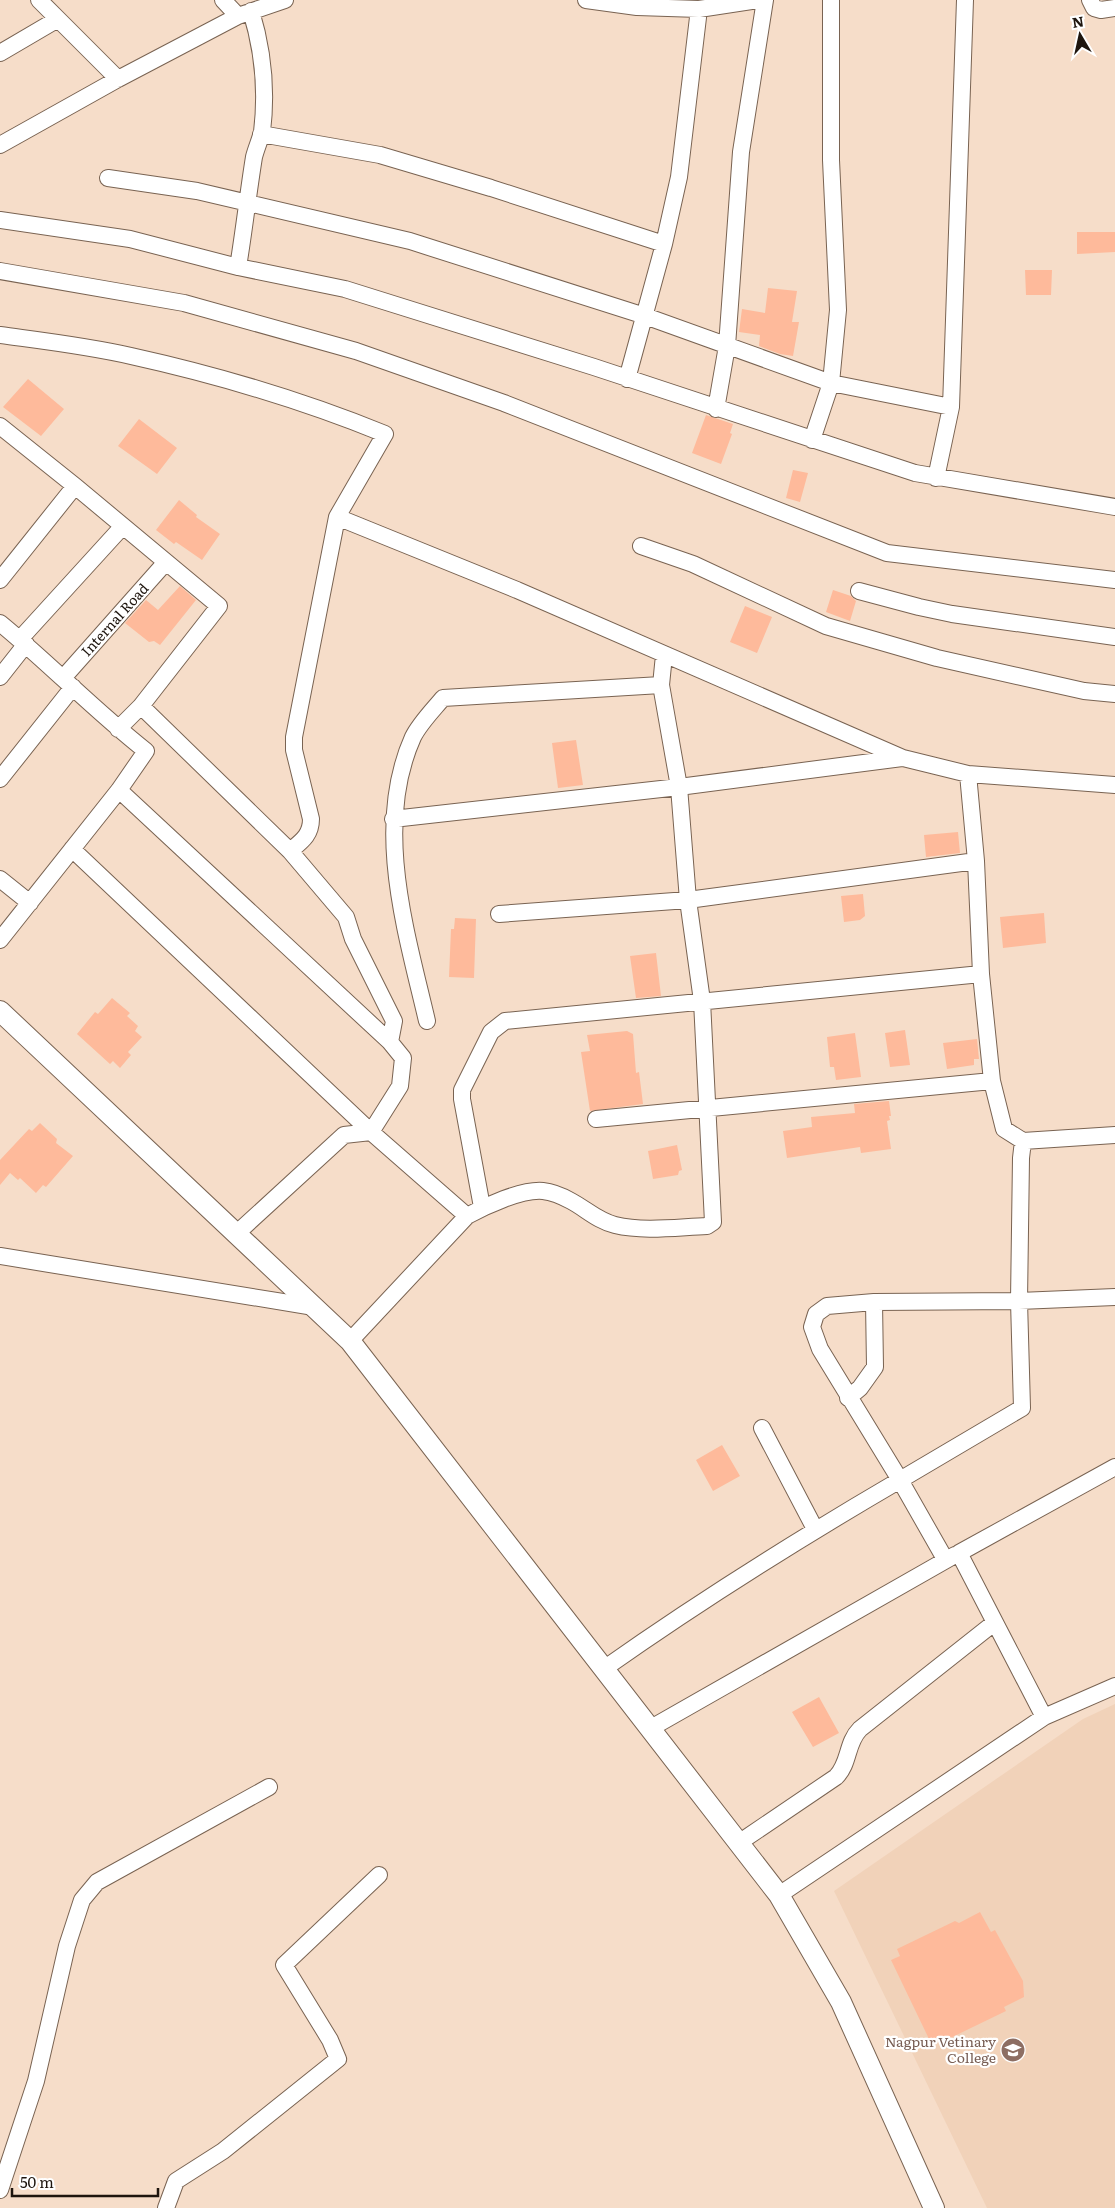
<svg xmlns="http://www.w3.org/2000/svg" width="1115" height="2208" font-family="Literata,serif">
<rect width="100%" height="100%" fill="#f6ddc9"/>
<path fill="#f1d2b9" d="M1115,1704V2208H987L834,1891L1083,1719Z"/>
<path fill="#feba9b" d="M1077,232H1115V252L1077,254Z
M1025,270H1052L1051,295H1026Z
M768,288L797,291L792,322H799L793,356L780,354L759,346L760,335L739,332L742,309L765,313Z
M28,379L64,409L41,436L3,407Z
M706,415L733,424L730,433L732,434L721,464L692,453Z
M139,419L177,448L157,474L118,446Z
M793,470L808,473L800,502L786,498Z
M179,500L197,515L196,517L220,534L202,560L176,542L174,544L156,530Z
M180,586L196,600L160,645L154,641L149,642L125,623L146,600L158,610Z
M833,590L851,596L856,601L850,621L826,612Z
M745,606L772,617L757,653L730,642Z
M576,740L583,785L558,788L552,743Z
M958,832L960,853L926,857L924,835Z
M863,894L865,916L860,920L844,922L841,896Z
M1044,913L1046,943L1003,948L1000,917Z
M455,918L476,919L474,978L449,977L451,929H454Z
M656,953L661,996L636,998L630,956Z
M112,998L130,1013L127,1016L138,1026L135,1031L142,1037L128,1052L131,1055L120,1068L113,1061L110,1064L77,1034L95,1012L98,1014Z
M905,1030L910,1065L890,1067L885,1033Z
M627,1031L633,1034L636,1073L639,1072L643,1104L590,1111L581,1052L590,1051L587,1035Z
M855,1033L861,1077L836,1080L834,1067H830L827,1037Z
M977,1039L979,1059H974V1065L947,1069L943,1043Z
M889,1101L891,1116H889L890,1120L887,1121L891,1149L861,1153L860,1147L787,1158L783,1131L812,1127L811,1117L855,1113L854,1104Z
M40,1123L57,1139L56,1143L73,1156L46,1187L43,1185L36,1193L20,1178L18,1180L10,1173L0,1185V1160L29,1129L32,1131Z
M677,1145L682,1170L679,1171L678,1175L653,1179L648,1151Z
M722,1445L740,1476L713,1491L696,1460Z
M819,1697L839,1733L813,1747L792,1712Z
M980,1912L991,1932L995,1930L1023,1981L1024,1997L1004,2007L1006,2011L942,2042L939,2036L930,2041L891,1960L900,1956L897,1949L955,1921L959,1923Z"/>
<g fill="none" stroke-linecap="round" stroke-linejoin="round">
<defs>
<path id="minor" d="M223,0L238,16
M586,0L637,7L699,9L758,0
M1090,0L1094,8L1101,10L1115,8
M58,19L118,79
M0,53L58,19L39,0
M261,134L380,155L491,188L664,244
M0,145L118,79L238,16L285,0
M108,178L197,191L410,241L645,316L831,383L951,407L936,478
M0,220L130,239L238,267L345,289L594,367L915,473L1115,507
M238,267C244,231 248,194 254,157C256,149 260,140 262,132C267,91 263,50 251,11
M0,271L184,303L356,351L504,403L887,553L1115,580
M0,335C44,341 88,346 131,356C217,375 304,401 385,434L337,517L517,590L903,758L968,774L976,861L981,974L992,1081L1004,1129L1023,1141L1115,1135
M627,379L664,244L679,177L699,9
M951,407L965,0
M716,409L727,346L741,152L765,0
M0,426L75,486L219,606L141,706L118,729
M812,440L831,383L838,310L831,160V0
M641,546L693,564L826,626L937,658L1084,691L1115,694
M0,580L75,486
M859,591L919,607L952,614L1115,637
M0,623C50,664 95,711 146,751L119,790L0,940
M20,639L123,526
M0,677L26,644
M63,678L166,562
M141,706L290,851L346,917L353,939L394,1021L390,1042L403,1058L400,1086L371,1132L467,1216L350,1341
M968,774L1115,785
M0,779L73,687
M119,790L390,1042
M393,819L679,787L902,758
M72,849L371,1132
M290,851C302,841 311,835 311,819L294,750V737L337,517
M0,879L30,903
M499,914L688,900L976,861
M427,1021C406,931 373,826 413,737C420,723 433,710 443,698L661,685
M596,1119L992,1081
M482,1207L462,1099V1090L491,1032L505,1021L981,974
M467,1216C485,1206 522,1189 543,1191C553,1192 562,1196 571,1201C586,1209 598,1221 615,1225C644,1232 678,1227 707,1226L713,1222L702,1001L688,900L679,787L661,685L664,655
M236,1234L344,1135L371,1132
M0,1256L314,1307
M848,1398L860,1388L875,1367L874,1302
M762,1428L815,1529
M945,1559L900,1480L1022,1408L1019,1301L1021,1158L1023,1141
M605,1668C700,1601 799,1539 900,1480L820,1349L812,1327L816,1314L827,1306L874,1302L1019,1301L1115,1297
M1044,1717L959,1553L1115,1467
M651,1728L955,1555
M740,1842L836,1777C850,1763 846,1743 860,1729L994,1623
M779,1895L1044,1717L1115,1686
M0,2190L36,2081L67,1946L82,1900L97,1882L269,1787
M166,2208L176,2181L223,2151L338,2059L330,2040L284,1965L379,1875"/>
<path id="tertiary" d="M0,1011L350,1341L779,1895L841,2002L934,2208"/>
</defs>
<use href="#minor" stroke="#796352" stroke-width="18"/>
<use href="#tertiary" stroke="#796352" stroke-width="22"/>
<use href="#minor" stroke="#fff" stroke-width="16"/>
<use href="#tertiary" stroke="#fff" stroke-width="20"/>
</g>
<defs>
<symbol id="university-disc" viewBox="-11 -11 22 22"><circle r="9.5" fill="#8d6e63" stroke="#fff"/><path d="M0-5L7-2L0 1L-7-2ZM-4 1L0 2.5L4 1V4Q0 6-4 4Z" fill="#fff"/></symbol>
</defs>
<g fill-rule="evenodd">
<use href="#university-disc" x="999" y="2036" width="28" height="28"/>
</g>
<g text-anchor="middle" stroke-width="4.5" stroke-linejoin="round" paint-order="stroke">
<g font-size="14" fill="#1e150e" stroke="#fff">
<text transform="translate(115 620) rotate(-48)" y="5">Internal Road</text>
</g>
<g font-size="14" fill="#785e54" stroke="#fff" text-anchor="end">
<text x="996" y="2047">Nagpur Vetinary<tspan x="996" dy="16">College</tspan></text>
</g>
</g>
<g transform="translate(1080 35) rotate(351)" stroke="#ffffff" stroke-width="4" paint-order="stroke">
<path d="M0-4L9 19L0 12L-9 19Z" fill="#1e150e"/>
<text y="-8" font-size="14" font-weight="bold" text-anchor="middle" fill="#1e150e">N</text>
</g>
<path d="M12 2188v8h146v-8" fill="none" stroke="#1e150e" stroke-width="2.5"/>
<text x="20" y="2188" font-size="15" fill="#1e150e" stroke="#ffffff" stroke-width="4" paint-order="stroke">50 m</text>
</svg>
